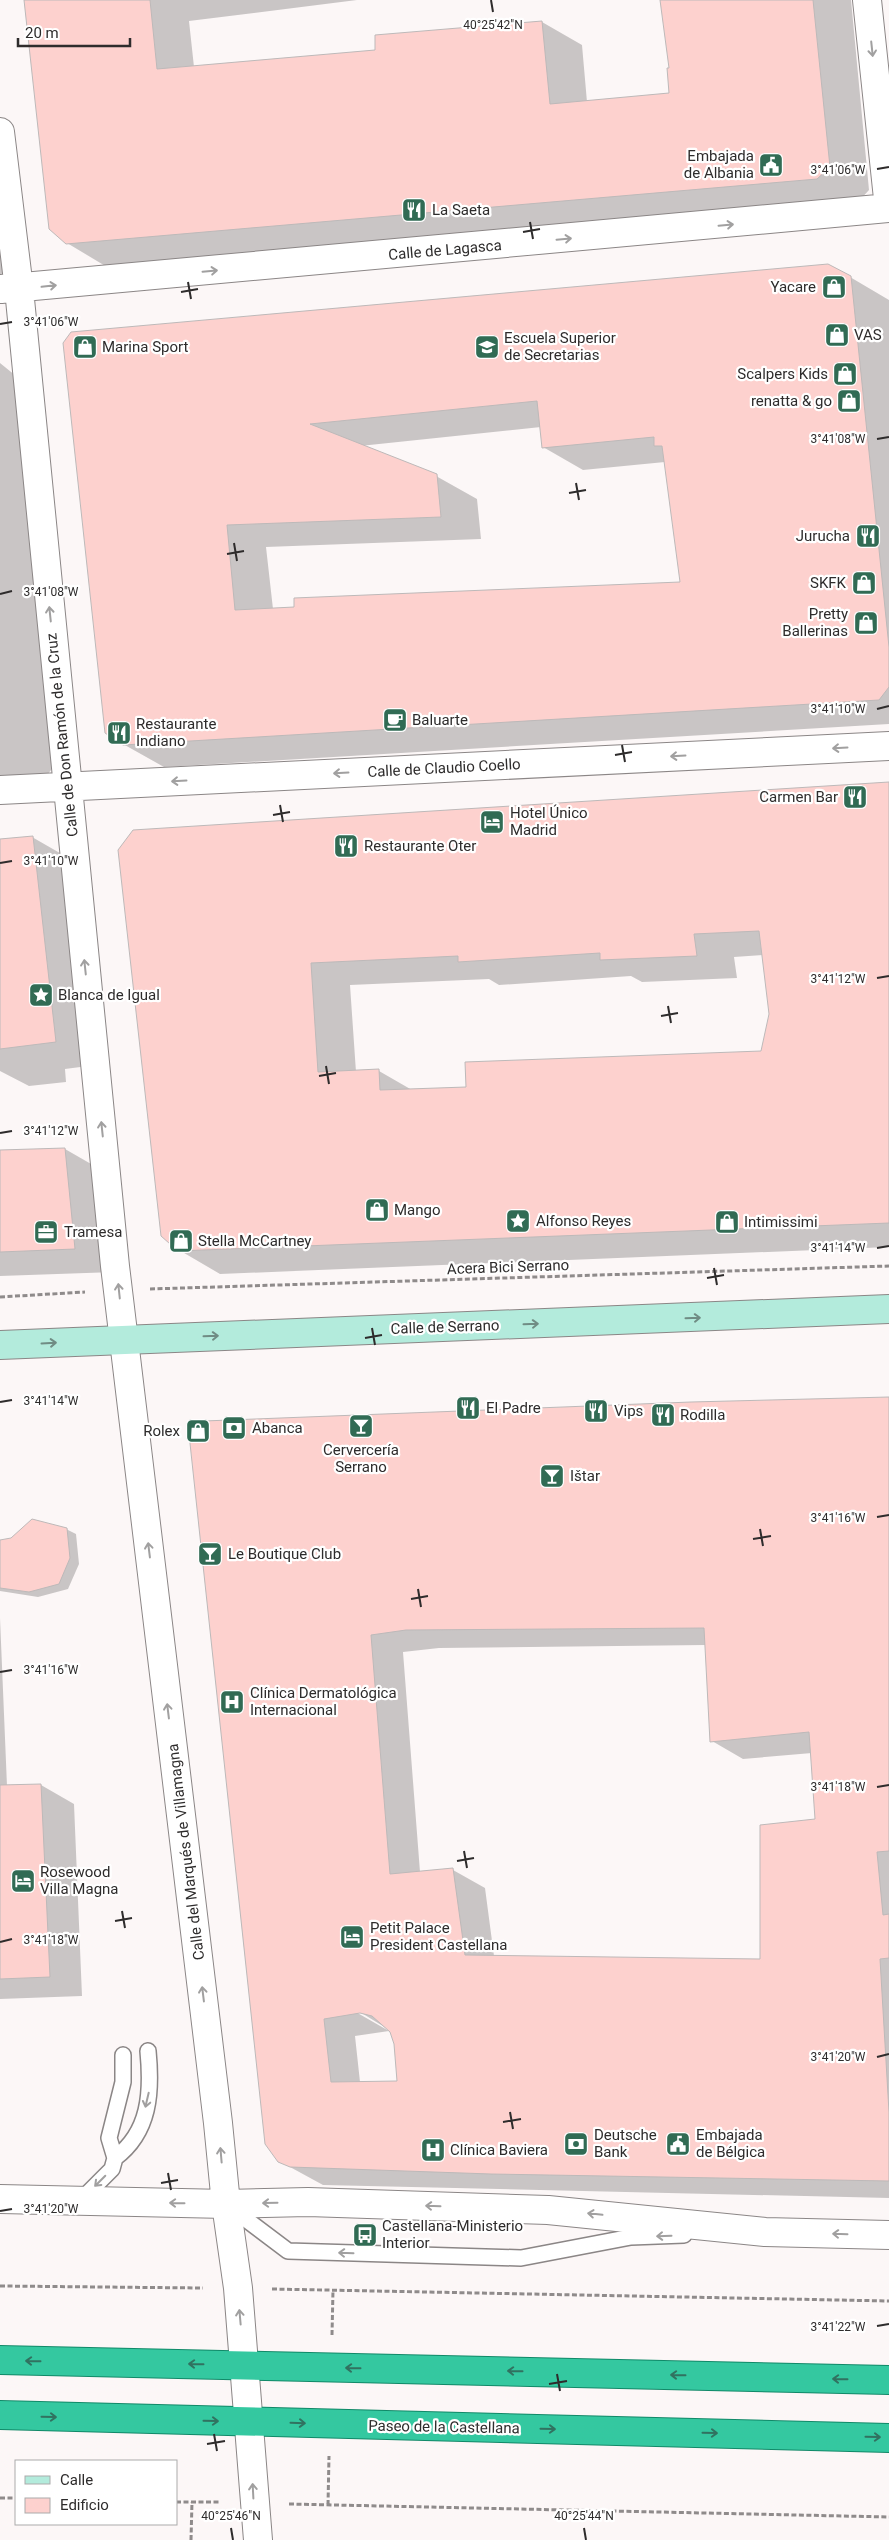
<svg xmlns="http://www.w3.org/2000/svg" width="889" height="2540" font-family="Roboto,sans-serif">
<rect width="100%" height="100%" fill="#fcf7f7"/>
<path fill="#0003" fill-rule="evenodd" d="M25,0H357L189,21L194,67L377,52L542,22L582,45L587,102L670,94L671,68L661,0H851L869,190L858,202L107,267L67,243Z
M0,153L13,266L0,280Z
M850,277L889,300V724L164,767L123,744L64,343ZM541,427L543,447L583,470L665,462L681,583L273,609L266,547L481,539L477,499L436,476L360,446Z
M0,363L16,376L60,759L47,775L0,778Z
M889,783V1247L220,1274L179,1250L120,851ZM763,955L770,1014L762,1052L467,1088L412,1090L379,1071L356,1072L350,985L489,979L499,985L631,976L642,982L737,978L734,957Z
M32,837L72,860L96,1065L65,1069L66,1082L29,1086L0,1071V839Z
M65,1149L105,1172L115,1272L0,1276V1151Z
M889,1399V2198L323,2185L279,2161L266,2143L244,1947L217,1671ZM706,1645L712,1741L743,1759L812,1753L816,1820L761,1960L494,1956L485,1888L453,1870L420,1872L403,1652L439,1648ZM355,2009L391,2031L395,2044L398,2082H360L355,2036L389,2031L354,2011Z
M66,1529L76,1534L79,1564L68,1589L38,1597L0,1591V1541Z
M0,1618L7,1786L41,1785L74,1804L82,1996L0,1999Z"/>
<path fill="#fdd1ce" stroke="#bdb9b9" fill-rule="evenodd" d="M24,0H150L157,69L375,50V35L542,21L550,104L669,93L667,68H669L660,0H813L830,167L817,179L66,244L49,229Z
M828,264L851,276L889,647V687L879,700L123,745L105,733L63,343L71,332ZM537,401L542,448L654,437V446H662L680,582L294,598V607L235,610L227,525L441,517L437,474L310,424Z
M889,782V1223L178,1251L161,1236L118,850L133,830ZM759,931L769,1014L761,1051L465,1062L466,1087L380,1090L379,1069L318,1072L311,963L458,956V962L600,953V960L697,956L694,934Z
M33,836L56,1042L0,1049V839Z
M65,1148L75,1249L0,1252V1150Z
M889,1397V1851L877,1852L883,1915L889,1914V1958L880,1959L889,2112V2181L491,2174L290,2167L278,2162L265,2144L189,1434L204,1421L691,1402ZM704,1628L710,1742L809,1732L815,1819L760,1825V1959L465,1955L453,1868L390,1874L371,1635L406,1630ZM360,2013L372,2016L390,2032L394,2044L397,2081L331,2082L324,2019Z
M32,1519L67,1528L70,1558L59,1584L29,1592L0,1588V1540L11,1538Z
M41,1784L50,1977L0,1979V1785Z"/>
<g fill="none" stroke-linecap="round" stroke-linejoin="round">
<defs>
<path id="service" d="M115,2158C150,2132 152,2092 148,2051
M80,2201L112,2169L115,2158L109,2138L123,2082V2055
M227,2205L288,2251L521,2258L631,2237L684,2235"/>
<path id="minor" d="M867,0L889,208
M0,132L19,289L115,1266L218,2123L226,2204L238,2288L258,2540
M1,289L889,208
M0,790L889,746
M0,2199L226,2204L308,2202L548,2210L765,2232L889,2235"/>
<path id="secondary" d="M0,1345L889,1309"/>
<path id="trunk" d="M0,2360L889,2380
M0,2415L889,2438"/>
</defs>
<use href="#service" stroke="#8b8686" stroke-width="18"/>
<use href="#minor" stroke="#8b8686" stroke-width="30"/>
<use href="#secondary" stroke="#8b8686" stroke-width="30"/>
<use href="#trunk" stroke="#118968" stroke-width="30"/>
<path stroke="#8f8b8b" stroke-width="3" stroke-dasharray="5 2.5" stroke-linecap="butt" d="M150,1289L889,1266
M0,1297L85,1292
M0,2286L203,2288
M272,2289L889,2301
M332,2335L333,2290
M0,2498H16
M176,2502H221
M289,2504L889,2517
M328,2505L329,2456
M191,2540L192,2502"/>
<use href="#service" stroke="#fff" stroke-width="15"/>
<use href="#minor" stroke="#fff" stroke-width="28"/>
<use href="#secondary" stroke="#b3ebdc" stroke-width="28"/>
<use href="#trunk" stroke="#34c8a0" stroke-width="28"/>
</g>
<defs><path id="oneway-shaft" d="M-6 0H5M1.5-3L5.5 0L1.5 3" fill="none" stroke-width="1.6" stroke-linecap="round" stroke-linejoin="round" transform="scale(1.25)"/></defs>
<g stroke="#a1a0a0">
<use href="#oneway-shaft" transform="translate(872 49) rotate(84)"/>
<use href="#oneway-shaft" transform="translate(726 225) rotate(-5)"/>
<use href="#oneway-shaft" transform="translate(564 239) rotate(-5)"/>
<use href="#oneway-shaft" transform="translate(210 271) rotate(-5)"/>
<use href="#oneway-shaft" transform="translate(49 286) rotate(-6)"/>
<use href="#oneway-shaft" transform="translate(50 614) rotate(-96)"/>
<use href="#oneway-shaft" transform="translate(840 748) rotate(177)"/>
<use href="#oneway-shaft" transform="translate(678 756) rotate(177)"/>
<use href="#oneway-shaft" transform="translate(341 773) rotate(177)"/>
<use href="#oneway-shaft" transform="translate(179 781) rotate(177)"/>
<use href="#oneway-shaft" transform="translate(85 967) rotate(-96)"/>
<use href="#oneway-shaft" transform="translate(102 1129) rotate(-96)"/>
<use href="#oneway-shaft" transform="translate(119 1291) rotate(-96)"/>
<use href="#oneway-shaft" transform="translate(149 1550) rotate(-97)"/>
<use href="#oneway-shaft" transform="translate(168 1711) rotate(-97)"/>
<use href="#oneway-shaft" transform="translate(203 1994) rotate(-97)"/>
<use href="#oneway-shaft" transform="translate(147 2100) rotate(103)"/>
<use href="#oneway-shaft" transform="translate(221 2155) rotate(-95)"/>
<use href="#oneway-shaft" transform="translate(100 2181) rotate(135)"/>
<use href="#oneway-shaft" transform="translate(177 2203) rotate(-179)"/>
<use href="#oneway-shaft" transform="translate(270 2203) rotate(179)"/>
<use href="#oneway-shaft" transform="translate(433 2206) rotate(-178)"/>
<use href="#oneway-shaft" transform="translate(595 2214) rotate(-174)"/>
<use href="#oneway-shaft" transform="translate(840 2234) rotate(-178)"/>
<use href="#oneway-shaft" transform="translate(664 2236) rotate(178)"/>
<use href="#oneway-shaft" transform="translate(346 2253) rotate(-178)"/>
<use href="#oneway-shaft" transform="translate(240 2317) rotate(-95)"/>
<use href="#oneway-shaft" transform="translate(253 2491) rotate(-93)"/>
</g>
<g stroke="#708c84">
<use href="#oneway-shaft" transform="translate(693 1318) rotate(-2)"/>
<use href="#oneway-shaft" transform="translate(531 1324) rotate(-2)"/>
<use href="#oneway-shaft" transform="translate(211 1336) rotate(-2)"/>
<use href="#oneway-shaft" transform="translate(49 1343) rotate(-3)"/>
</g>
<g stroke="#317260">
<use href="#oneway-shaft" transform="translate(33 2361) rotate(-179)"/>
<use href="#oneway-shaft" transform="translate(196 2364) rotate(-179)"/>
<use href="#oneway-shaft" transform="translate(353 2368) rotate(-179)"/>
<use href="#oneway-shaft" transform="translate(515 2371) rotate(-179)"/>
<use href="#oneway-shaft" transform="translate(678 2375) rotate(-179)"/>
<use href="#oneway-shaft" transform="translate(840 2379) rotate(-179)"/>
<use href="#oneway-shaft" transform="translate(49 2417) rotate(1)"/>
<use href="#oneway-shaft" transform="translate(211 2421) rotate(1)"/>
<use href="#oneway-shaft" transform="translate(298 2423) rotate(2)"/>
<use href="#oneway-shaft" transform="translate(548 2429) rotate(1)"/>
<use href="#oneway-shaft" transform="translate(710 2433) rotate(1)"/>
<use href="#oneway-shaft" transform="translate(873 2437) rotate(1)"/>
</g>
<path fill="none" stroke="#2e2c2c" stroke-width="2" d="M491,0L493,12M877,169L889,167M530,222L533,239M523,232L540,229M188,282L191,299M181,292L198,289M0,324L12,322M877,439L889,437M576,483L579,500M569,493L586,490M234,543L237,561M227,554L244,551M0,594L12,591M877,709L889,706M622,745L625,762M615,755L632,752M280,805L283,822M273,815L290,812M0,863L12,861M877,978L889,976M668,1006L671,1023M661,1016L678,1013M326,1066L329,1084M319,1076L336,1073M0,1133L12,1131M877,1248L889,1246M714,1268L717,1285M707,1278L724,1275M372,1328L375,1345M365,1338L382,1335M0,1402L12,1400M877,1517L889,1515M760,1529L763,1546M753,1539L771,1536M418,1589L421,1607M411,1599L428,1596M0,1672L12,1670M877,1787L889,1785M464,1851L467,1868M457,1861L474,1858M122,1911L125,1928M115,1921L132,1918M0,1942L12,1939M877,2057L889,2054M510,2112L513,2129M503,2122L521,2119M168,2173L171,2190M161,2183L178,2180M0,2211L12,2209M877,2326L889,2324M557,2374L560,2391M549,2384L567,2381M214,2434L217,2451M207,2444L225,2441M231,2528L233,2540M584,2528L586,2540"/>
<defs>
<symbol id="civic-square" viewBox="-11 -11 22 22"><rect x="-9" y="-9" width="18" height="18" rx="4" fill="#316b54" stroke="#fff"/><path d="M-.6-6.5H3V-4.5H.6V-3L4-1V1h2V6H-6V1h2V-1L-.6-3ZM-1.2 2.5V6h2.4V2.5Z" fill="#fff"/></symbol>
<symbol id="restaurant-square" viewBox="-11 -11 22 22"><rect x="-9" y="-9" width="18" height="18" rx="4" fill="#316b54" stroke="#fff"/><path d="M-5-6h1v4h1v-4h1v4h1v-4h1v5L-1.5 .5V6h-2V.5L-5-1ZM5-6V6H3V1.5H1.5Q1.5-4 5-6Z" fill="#fff"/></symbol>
<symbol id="shop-square" viewBox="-11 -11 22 22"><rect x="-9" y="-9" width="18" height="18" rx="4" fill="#316b54" stroke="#fff"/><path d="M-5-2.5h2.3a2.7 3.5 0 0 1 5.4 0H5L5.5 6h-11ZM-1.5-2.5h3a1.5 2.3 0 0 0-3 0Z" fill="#fff"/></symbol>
<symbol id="school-square" viewBox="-11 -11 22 22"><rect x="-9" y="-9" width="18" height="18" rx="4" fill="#316b54" stroke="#fff"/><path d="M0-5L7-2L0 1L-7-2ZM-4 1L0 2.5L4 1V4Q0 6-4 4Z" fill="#fff"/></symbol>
<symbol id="cafe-square" viewBox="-11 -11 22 22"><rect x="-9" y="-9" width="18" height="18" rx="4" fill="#316b54" stroke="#fff"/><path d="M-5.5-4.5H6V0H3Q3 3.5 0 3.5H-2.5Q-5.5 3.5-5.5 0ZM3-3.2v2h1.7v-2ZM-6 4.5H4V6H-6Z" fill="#fff"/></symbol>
<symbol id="hotel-square" viewBox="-11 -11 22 22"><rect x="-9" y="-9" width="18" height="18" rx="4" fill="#316b54" stroke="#fff"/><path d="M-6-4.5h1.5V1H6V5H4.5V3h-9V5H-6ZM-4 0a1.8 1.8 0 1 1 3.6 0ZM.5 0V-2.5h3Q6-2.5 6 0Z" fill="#fff"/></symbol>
<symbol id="sight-square" viewBox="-11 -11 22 22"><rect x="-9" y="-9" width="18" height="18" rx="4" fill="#316b54" stroke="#fff"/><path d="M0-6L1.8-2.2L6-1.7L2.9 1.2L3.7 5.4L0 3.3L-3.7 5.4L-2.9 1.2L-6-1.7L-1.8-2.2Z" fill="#fff"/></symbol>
<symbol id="office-square" viewBox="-11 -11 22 22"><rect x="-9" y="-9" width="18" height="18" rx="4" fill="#316b54" stroke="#fff"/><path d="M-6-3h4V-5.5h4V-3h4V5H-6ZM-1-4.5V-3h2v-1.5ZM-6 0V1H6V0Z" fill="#fff"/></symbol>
<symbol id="bar-square" viewBox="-11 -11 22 22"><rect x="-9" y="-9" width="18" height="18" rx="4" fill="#316b54" stroke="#fff"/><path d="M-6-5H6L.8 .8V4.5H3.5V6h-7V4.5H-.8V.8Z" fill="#fff"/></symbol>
<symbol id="bank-square" viewBox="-11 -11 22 22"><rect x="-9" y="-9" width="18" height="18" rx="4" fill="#316b54" stroke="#fff"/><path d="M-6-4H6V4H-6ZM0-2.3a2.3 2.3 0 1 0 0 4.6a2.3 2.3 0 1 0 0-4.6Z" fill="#fff"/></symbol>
<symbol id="hospital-square" viewBox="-11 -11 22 22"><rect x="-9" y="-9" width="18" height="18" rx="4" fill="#316b54" stroke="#fff"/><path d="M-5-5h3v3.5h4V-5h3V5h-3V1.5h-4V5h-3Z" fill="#fff"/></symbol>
<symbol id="bus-square" viewBox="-11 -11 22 22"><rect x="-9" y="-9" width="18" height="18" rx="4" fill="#316b54" stroke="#fff"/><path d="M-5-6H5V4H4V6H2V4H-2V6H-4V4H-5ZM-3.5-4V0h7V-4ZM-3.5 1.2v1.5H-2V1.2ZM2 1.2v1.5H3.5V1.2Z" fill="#fff"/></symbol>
</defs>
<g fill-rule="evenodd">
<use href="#civic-square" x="757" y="151" width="28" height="28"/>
<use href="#restaurant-square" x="400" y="196" width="28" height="28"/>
<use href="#shop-square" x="820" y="273" width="28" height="28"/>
<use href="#shop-square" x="823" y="321" width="28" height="28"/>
<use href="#shop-square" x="71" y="333" width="28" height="28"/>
<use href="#school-square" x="473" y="333" width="28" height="28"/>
<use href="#shop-square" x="831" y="360" width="28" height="28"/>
<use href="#shop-square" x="835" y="387" width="28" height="28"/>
<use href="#restaurant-square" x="854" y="522" width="28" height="28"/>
<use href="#shop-square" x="850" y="569" width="28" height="28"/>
<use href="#shop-square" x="852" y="609" width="28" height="28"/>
<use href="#cafe-square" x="381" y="706" width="28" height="28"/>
<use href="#restaurant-square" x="105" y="719" width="28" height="28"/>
<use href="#restaurant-square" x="841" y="783" width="28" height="28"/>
<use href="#hotel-square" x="478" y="808" width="28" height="28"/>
<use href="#restaurant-square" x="332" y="832" width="28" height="28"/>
<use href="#sight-square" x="27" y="981" width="28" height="28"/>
<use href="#shop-square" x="363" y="1196" width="28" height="28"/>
<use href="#sight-square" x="504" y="1207" width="28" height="28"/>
<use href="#shop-square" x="713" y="1208" width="28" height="28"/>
<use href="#office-square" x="32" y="1218" width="28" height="28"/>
<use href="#shop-square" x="167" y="1227" width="28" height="28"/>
<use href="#restaurant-square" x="454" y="1394" width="28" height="28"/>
<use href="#restaurant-square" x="582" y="1397" width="28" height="28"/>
<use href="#restaurant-square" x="649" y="1401" width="28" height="28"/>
<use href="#bar-square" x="347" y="1412" width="28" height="28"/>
<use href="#bank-square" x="220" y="1414" width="28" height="28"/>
<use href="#shop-square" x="184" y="1417" width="28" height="28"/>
<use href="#bar-square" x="538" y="1462" width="28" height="28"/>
<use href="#bar-square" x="196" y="1540" width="28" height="28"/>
<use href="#hospital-square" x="218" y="1688" width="28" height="28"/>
<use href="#hotel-square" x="9" y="1867" width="28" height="28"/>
<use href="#hotel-square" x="338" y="1923" width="28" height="28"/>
<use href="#bank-square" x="562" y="2130" width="28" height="28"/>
<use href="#civic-square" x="664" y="2130" width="28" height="28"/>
<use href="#hospital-square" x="419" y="2136" width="28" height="28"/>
<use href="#bus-square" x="351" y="2221" width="28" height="28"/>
</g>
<g text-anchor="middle" stroke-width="4.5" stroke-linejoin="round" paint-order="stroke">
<g font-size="15" fill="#2e2c2c" stroke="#fff" text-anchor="start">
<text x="754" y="161" text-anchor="end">Embajada<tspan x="754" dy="17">de Albania</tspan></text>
<text x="432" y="215">La Saeta</text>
<text x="816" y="292" text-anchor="end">Yacare</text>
<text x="854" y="340">VAS</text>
<text x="504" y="343">Escuela Superior<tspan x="504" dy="17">de Secretarias</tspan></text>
<text x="102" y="352">Marina Sport</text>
<text x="828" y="379" text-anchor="end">Scalpers Kids</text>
<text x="832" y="406" text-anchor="end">renatta &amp; go</text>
<text x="850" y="541" text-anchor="end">Jurucha</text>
<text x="846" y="588" text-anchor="end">SKFK</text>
<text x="848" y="619" text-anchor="end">Pretty<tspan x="848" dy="17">Ballerinas</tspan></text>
<text x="412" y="725">Baluarte</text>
<text x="136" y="729">Restaurante<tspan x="136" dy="17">Indiano</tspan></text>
<text x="838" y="802" text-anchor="end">Carmen Bar</text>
<text x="510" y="818">Hotel Único<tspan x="510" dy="17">Madrid</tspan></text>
<text x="364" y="851">Restaurante Oter</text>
<text x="58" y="1000">Blanca de Igual</text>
<text x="394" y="1215">Mango</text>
<text x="536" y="1226">Alfonso Reyes</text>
<text x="744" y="1227">Intimissimi</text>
<text x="64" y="1237">Tramesa</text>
<text x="198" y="1246">Stella McCartney</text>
<text x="486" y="1413">El Padre</text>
<text x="614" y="1416">Vips</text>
<text x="680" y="1420">Rodilla</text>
<text x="252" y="1433">Abanca</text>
<text x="180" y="1436" text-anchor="end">Rolex</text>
<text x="361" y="1455" text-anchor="middle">Cervercería<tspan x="361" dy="17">Serrano</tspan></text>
<text x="570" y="1481">Ištar</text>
<text x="228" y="1559">Le Boutique Club</text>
<text x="250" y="1698">Clínica Dermatológica<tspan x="250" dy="17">Internacional</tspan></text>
<text x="40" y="1877">Rosewood<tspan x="40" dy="17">Villa Magna</tspan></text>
<text x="370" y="1933">Petit Palace<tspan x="370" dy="17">President Castellana</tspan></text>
<text x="594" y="2140">Deutsche<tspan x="594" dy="17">Bank</tspan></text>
<text x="696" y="2140">Embajada<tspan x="696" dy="17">de Bélgica</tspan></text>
<text x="450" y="2155">Clínica Baviera</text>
<text x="382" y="2231">Castellana-Ministerio<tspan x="382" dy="17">Interior</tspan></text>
</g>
<g font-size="15" fill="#2e2c2c" stroke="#fff">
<text transform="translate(445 250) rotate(-5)" y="5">Calle de Lagasca</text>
<text transform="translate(62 735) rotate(-96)" y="5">Calle de Don Ramón de la Cruz</text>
<text transform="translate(444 768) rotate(-3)" y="5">Calle de Claudio Coello</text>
<text transform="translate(508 1267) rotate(-2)" y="5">Acera Bici Serrano</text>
<text transform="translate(445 1327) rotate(-2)" y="5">Calle de Serrano</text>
<text transform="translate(186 1852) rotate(-97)" y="5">Calle del Marqués de Villamagna</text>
<text transform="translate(444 2427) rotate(1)" y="5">Paseo de la Castellana</text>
</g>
</g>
<g font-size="12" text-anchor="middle" fill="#2e2c2c" stroke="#fff" stroke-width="4.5" stroke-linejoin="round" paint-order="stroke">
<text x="493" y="29">40°25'42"N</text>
<text x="838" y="174">3°41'06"W</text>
<text x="51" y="326">3°41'06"W</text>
<text x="838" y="443">3°41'08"W</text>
<text x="51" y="596">3°41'08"W</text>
<text x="838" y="713">3°41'10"W</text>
<text x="51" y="865">3°41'10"W</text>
<text x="838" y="983">3°41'12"W</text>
<text x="51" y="1135">3°41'12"W</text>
<text x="838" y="1252">3°41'14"W</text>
<text x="51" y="1405">3°41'14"W</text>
<text x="838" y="1522">3°41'16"W</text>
<text x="51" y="1674">3°41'16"W</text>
<text x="838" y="1791">3°41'18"W</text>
<text x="51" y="1944">3°41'18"W</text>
<text x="838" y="2061">3°41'20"W</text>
<text x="51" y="2213">3°41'20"W</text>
<text x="838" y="2331">3°41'22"W</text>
<text x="231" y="2520">40°25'46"N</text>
<text x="584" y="2520">40°25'44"N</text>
</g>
<rect x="15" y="2460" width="162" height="65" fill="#ffffff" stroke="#ababab"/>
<rect x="25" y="2476" width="25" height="8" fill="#b3ebdc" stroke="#ababab"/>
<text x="60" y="2485" font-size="15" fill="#2e2c2c">Calle</text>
<rect x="25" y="2498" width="25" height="15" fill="#fdd1ce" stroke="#ababab"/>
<text x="60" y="2510" font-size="15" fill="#2e2c2c">Edificio</text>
<path d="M18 38v8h112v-8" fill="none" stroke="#2e2c2c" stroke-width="2.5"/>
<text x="25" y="38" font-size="15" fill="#2e2c2c" stroke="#ffffff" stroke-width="4" paint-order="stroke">20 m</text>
</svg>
